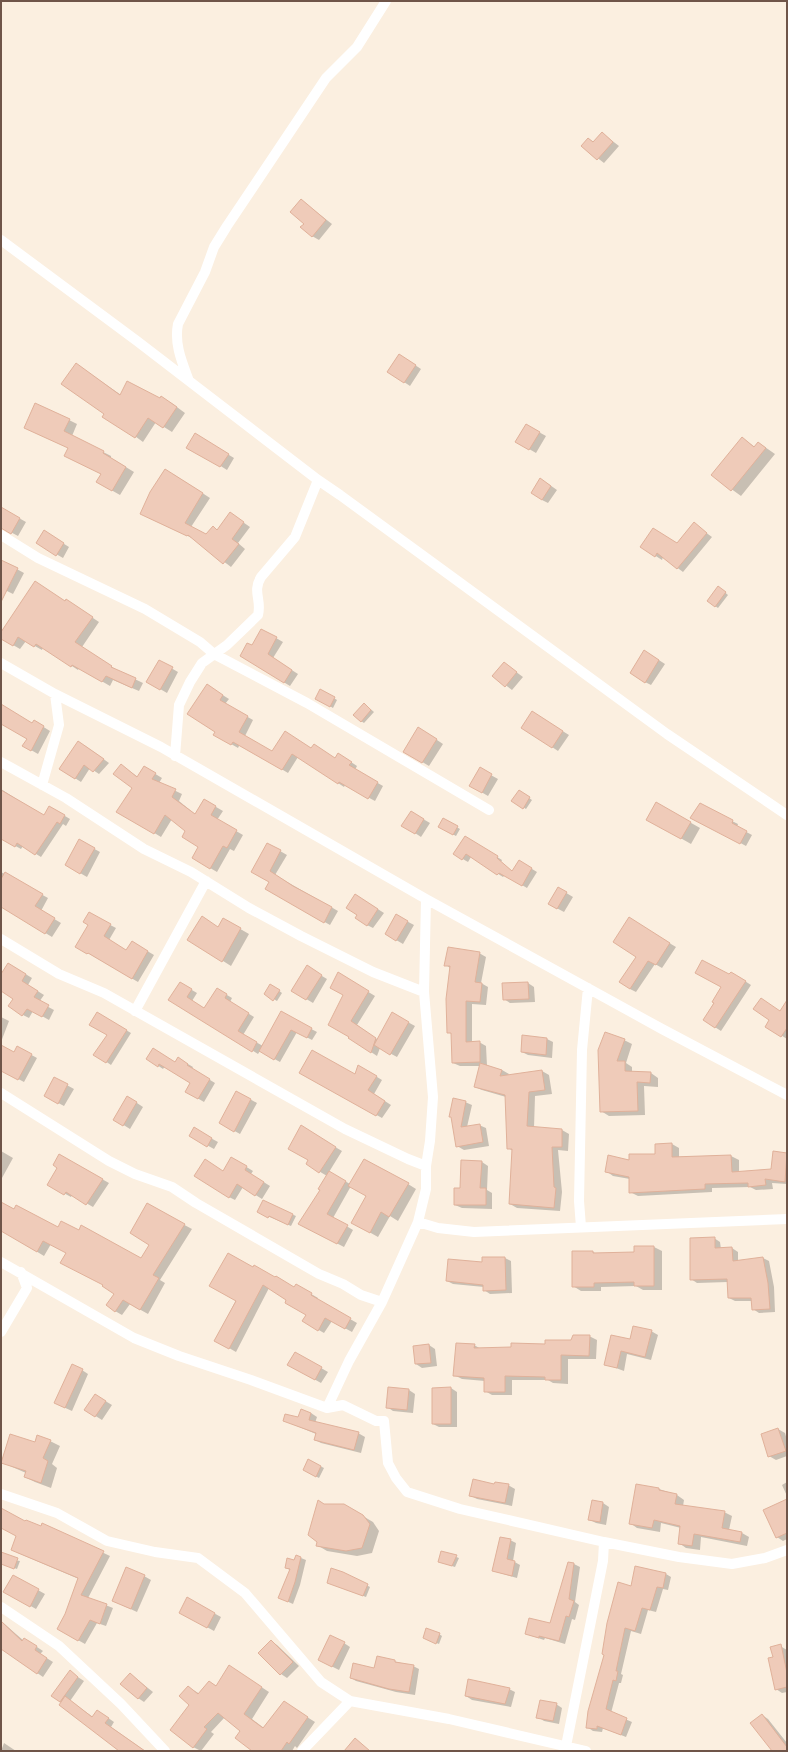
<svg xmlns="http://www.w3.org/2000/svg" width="788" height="1752" font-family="Helvetica,sans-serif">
<rect width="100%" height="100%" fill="#fbefe0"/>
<path fill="#0003" d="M602,133L619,146L604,163L582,146L589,139L594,142Z
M302,201L332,224L319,240L312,236L305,224Z
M406,359L421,369L410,386L404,382Z
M76,364L121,395L170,402L185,413L172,432L156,422L143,442L105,414Z
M69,420L77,424L72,436L111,456V458L134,472L120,495L97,482L102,474L73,460L69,448L25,428Z
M526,425L546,436L536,453L517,442Z
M201,438L234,458L227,470L208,458Z
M742,438L755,447L759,443L775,454L741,496L712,475Z
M173,474L210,498L191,527L206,536L213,527L218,530L237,518L250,527L238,543L245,549L231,567L194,539L149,518Z
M547,483L557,490L548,503L542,500Z
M1,508L26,522L18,536L1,527Z
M694,524L712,537L683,572L663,557L662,560L642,547L677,544Z
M45,532L69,547L63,558L37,543Z
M4,562L24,573L13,594L1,588V568Z
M721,589L728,595L718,608L715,606Z
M66,600L99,622L82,647L118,671L143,683L139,691L113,680L110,686L79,668L78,670L43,647L42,650L26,641L20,649L1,638V634Z
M262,630L283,642L273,658L298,674L290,686L241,656L252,647Z
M651,655L665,664L651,685L645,682Z
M159,661L178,672L167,693L148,682Z
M504,663L523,677L512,690L494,676Z
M213,689L229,699L225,704L253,720L245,736L272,752L312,749L336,759L345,758L357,766L355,770L383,786L375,801L345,785L344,787L338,783L298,757L288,773L240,744L238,748L214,734L216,732Z
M321,690L337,700L333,708L316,698Z
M367,706L374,712L364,723L361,721Z
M1,710L32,724L34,721L50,731L38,754L24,746L28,739L1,722Z
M538,716L569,735L558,751L552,747Z
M425,732L443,744L429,766L404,751Z
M84,745L109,763L99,774L90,768L81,782L61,769Z
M121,765L138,777L144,767L162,778L159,783L182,794L179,801L196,815L204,800L223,811L217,820L243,835L234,851L230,849L217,872L193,858L200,846L187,831L172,819L161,837L118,811L133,788Z
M480,769L498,779L488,796L471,786Z
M1,789L44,817L50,807L70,819L66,826L63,824L41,857L23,846L21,849L1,838Z
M519,791L532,800L526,809L513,801Z
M656,803L700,828L691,844L647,819Z
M411,812L430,823L421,837L415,833Z
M443,819L460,829L456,836L439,827Z
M698,820L732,821L738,824L737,827L752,835L746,846Z
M465,837L502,860L501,862L513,872L519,861L537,872L527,888L505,875L503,877L471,857L468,862L454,854Z
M80,841L100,852L87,877L66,865Z
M268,844L287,855L275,875L338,911L330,925L266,889L270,882Z
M1,872L48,898L41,911L61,923L52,937L1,906Z
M558,888L573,897L564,912L549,904Z
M362,899L384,913L373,928L367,925Z
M89,914L116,928L109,940L127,951L132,942L154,955L138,982L76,946L89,925Z
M397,916L414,925L403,944L386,934Z
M223,919L249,934L231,966L188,939L218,928Z
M629,919L676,947L662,968L655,964L636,992L630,989L637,957Z
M479,953L486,957L481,983L488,987L486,1005L472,1004V1043L479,1042L486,1046L487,1066L502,1070L509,1074L508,1076L542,1071L549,1075L552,1094L535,1096L534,1128L562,1130L569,1134L568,1151L558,1150L562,1192L560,1211L517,1208L510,1204L513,1151L508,1148L506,1097L482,1090L475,1087L480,1066H460L453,1063L452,1034L448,1032L450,968L446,965Z
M14,967L32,978L28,985L44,995L39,1002L54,1010L49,1020L33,1011L29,1018L23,1015L14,999L1,990V975Z
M307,967L327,979L313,1003L293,991Z
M339,974L375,996L357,1025L378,1040L393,1014L415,1026L397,1057L380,1048L377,1056L350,1038L345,995Z
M729,976H737L751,985L721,1031L704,1020Z
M180,983L197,993L192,1001L205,1009L217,989L232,998L230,1002L254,1017L243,1035L263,1046L281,1013L317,1032L312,1040L297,1032L280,1062L260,1051L258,1054L170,999Z
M528,983L534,987L535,1002L510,1003L504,999Z
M271,985L282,993L277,1001L265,994Z
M780,1012H787V1039L767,1026Z
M97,1013L131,1033L111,1065L95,1054L108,1035Z
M1,1017L9,1021L1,1042Z
M547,1039L553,1042L552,1058L528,1055L522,1052Z
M624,1040L632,1044L626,1063L632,1067V1072L651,1073L658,1078V1087L644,1086L645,1115L609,1116L601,1111L599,1050Z
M1,1046L14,1054L17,1047L37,1058L24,1082L1,1070Z
M147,1058L175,1063L178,1058L193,1067L192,1069L215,1083L204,1102L187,1092L192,1083L165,1066L163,1069Z
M359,1066L382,1080L374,1094L391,1105L382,1118L301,1073L355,1076Z
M54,1078L74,1089L64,1106L45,1096Z
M237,1092L257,1103L240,1134L220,1123Z
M128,1097L143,1107L130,1129L114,1119Z
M465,1102L472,1105L467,1127L479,1125L486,1128L489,1146L464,1150L457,1146Z
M301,1127L342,1151L329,1172L350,1184H408L416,1189L398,1221L390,1216L378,1237L353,1223L367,1196L351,1186L333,1218L353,1230L344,1247L305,1227L327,1176L307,1164L310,1160Z
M194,1129L218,1142L214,1149L190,1136Z
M672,1144L679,1148V1157L731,1156L739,1160V1173L772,1170L774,1153L787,1154V1184L772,1183L773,1189L756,1190L750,1187L712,1188V1192L638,1196L630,1192V1179L613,1176L606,1171L630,1161L656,1155Z
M1,1151L13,1158L2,1178L1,1177Z
M59,1155L109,1183L93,1207L72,1195L71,1197L49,1185L58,1168Z
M232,1158L253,1171L251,1174L270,1186L262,1199L243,1187L235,1200L229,1197L224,1172Z
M462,1161L482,1162L488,1166L487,1190L492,1193V1209L462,1208L455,1205L461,1189Z
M263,1202L296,1216L291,1226L258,1212Z
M1,1203L58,1229L141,1260L150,1245L147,1205L192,1229L160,1280L165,1283L148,1314L130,1304L122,1315L115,1311V1293L67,1253L51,1244L44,1256L3,1231L1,1225Z
M714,1238L720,1242L721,1249L732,1248L738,1252V1261L763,1258L769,1261L774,1287L775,1312L759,1313L753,1309V1301H735L729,1298L728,1282L697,1283L691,1279Z
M654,1247L662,1251V1290H643L636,1286L601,1287V1291H581L573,1286V1252H593L597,1254L635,1253Z
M505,1258L511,1261L512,1293L490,1294L484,1290V1287L453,1284L447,1281L483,1263Z
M253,1268L294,1288L296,1285L318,1298L317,1300L357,1323L352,1332L332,1321L324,1333L303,1321L307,1314L269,1288L236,1352L215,1340Z
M651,1331L658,1335L651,1360L627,1354L624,1371L605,1364L630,1340Z
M589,1336L597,1340L596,1359H568V1384L553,1383L548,1380H512V1395H492L485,1391V1381L462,1379L454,1375L474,1345L481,1349L512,1348L572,1341Z
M429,1345L435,1349L437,1366L422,1368L416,1364Z
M295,1353L328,1372L321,1383L289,1365Z
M82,1370L88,1374L72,1411L61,1406Z
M451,1388L457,1392V1427H439L433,1424Z
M409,1390L415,1394L413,1413L393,1411L387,1407Z
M102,1399L112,1405L102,1420L86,1410Z
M311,1413L317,1417L315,1423L358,1433L365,1437L361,1453L321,1443L315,1440L316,1434L285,1421L298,1419Z
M778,1429L785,1433L787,1440V1456L776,1460L769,1456Z
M50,1441L60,1446L52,1464L57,1468L51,1488L35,1482L25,1477L26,1473L1,1462L35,1443Z
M308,1460L324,1468L319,1478L304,1470Z
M787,1482V1496L782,1485Z
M495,1485H508L515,1489L512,1506L477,1499L471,1496Z
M637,1485L659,1489L677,1495L684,1500L683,1506L724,1512L732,1516L729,1530L742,1533L749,1537L747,1546L701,1537L700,1550L686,1548L679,1543L681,1528L661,1523L660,1532L637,1528L630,1523Z
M787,1500V1539L783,1541L777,1537Z
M603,1503L609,1507L606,1525L596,1523L590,1520Z
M326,1505H344L373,1522L379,1531L372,1553L357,1556L327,1551L317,1545Z
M1,1510L25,1523L42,1527L43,1524L110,1556L88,1598L113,1608L106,1626L97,1623L85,1644L58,1629L66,1615L79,1579L18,1553V1536L1,1527Z
M510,1540L516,1543L513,1561L520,1565L517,1578L493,1571Z
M442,1552L459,1558L455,1567L439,1562Z
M296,1556L306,1560L300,1585L293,1604L284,1600L290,1570L286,1568L294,1561Z
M1,1558L20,1561L17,1569L1,1563Z
M574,1564L580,1567L575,1602L579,1605L575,1620L572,1619L565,1644L545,1638L544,1640L526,1634L551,1624Z
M343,1573L370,1587L366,1597L331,1584Z
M666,1574L671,1577L668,1590L663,1589L656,1612L648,1610L641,1634L631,1631L621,1674L623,1675L621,1683H619L611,1713L632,1722L626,1737L603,1728L602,1732L593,1731L587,1727L632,1588Z
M13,1576L45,1594L36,1609L4,1591Z
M144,1576L151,1580L137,1612L113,1601Z
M188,1599L221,1617L214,1631L180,1612Z
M1,1621L24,1641L31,1643L43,1651L40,1654L53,1662L43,1677L1,1648Z
M439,1634L442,1636L439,1644L425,1638Z
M271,1641L277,1645L299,1666L287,1678L281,1674L259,1653Z
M344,1643L350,1647L339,1670L325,1663Z
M780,1646L787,1650V1692L782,1693L776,1689L774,1658Z
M377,1657L413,1666L419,1669L415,1695L396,1692L356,1681L351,1678L374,1670Z
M237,1671L269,1692L252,1719L264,1728L291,1707L315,1722L297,1748L295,1746L292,1751H254L242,1731L225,1717L211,1732L214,1734L201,1751L193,1747L188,1687L200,1694L209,1682L217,1686Z
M70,1672L84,1681L70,1701L93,1717L104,1715L114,1722L111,1727L145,1751H122L53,1695Z
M130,1674L153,1692L144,1702L138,1698Z
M509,1689L515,1692L511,1707L472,1700L466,1696Z
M556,1704L562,1708L559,1724L544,1721L538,1717Z
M762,1715L768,1719L787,1743V1751H773Z
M4,1743L16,1751H1Z
M701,1750L702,1751H683Z"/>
<path fill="#efcbb9" stroke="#e0b19a" d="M602,132L613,142L597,160L581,146L588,138L593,142Z
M301,199L326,220L312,237L300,227L304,224L290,212Z
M399,354L416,365L404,383L387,372Z
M76,363L120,395L127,381L160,398L161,396L177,407L163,428L148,418L135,438L102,417L104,414L61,384Z
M35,403L70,419L64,431L104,451L103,453L126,467L112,491L96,482L101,474L64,456L68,448L24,428Z
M526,424L540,432L529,450L515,442Z
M195,433L229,454L220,467L186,448Z
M742,437L754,447L758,442L766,448L731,491L711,475Z
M165,469L203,493L185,523L206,534L213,526L217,530L230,512L244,522L232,539L239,544L223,564L188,535L187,536L140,514L150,492Z
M540,478L551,486L542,500L531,493Z
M1,507L20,518L11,534L1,528Z
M694,522L707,533L677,569L657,553L655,557L640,547L653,528L677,543Z
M44,530L64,543L56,556L36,543Z
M1,560L18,568L1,602Z
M35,581L65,601L66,599L93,617L75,642L112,666L111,667L136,678L132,688L106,676L102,682L72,665L71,667L36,644L34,647L18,637L13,646L1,639V632Z
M718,586L726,592L715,607L707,601Z
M261,629L277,637L268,654L292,670L284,683L240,656L247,643L252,645Z
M644,650L659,660L645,683L630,673Z
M159,660L173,667L160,690L146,682Z
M504,662L517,672L505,687L492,676Z
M207,684L223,695L220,700L248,716L239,732L272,751L285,731L311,748L314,744L335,758L338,753L352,762L349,765L378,782L368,799L339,782L338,784L292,754L282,770L233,742L231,745L213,735L215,732L187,714Z
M320,689L335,697L330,707L315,699Z
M364,703L371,710L361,722L353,715Z
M1,704L32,723L34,720L44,726L31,751L22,746L27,739L1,724Z
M532,711L563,731L552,748L521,728Z
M418,727L437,739L422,763L403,752Z
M78,741L104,759L93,772L84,765L75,779L59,769Z
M121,764L137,777L144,766L156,773L152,779L176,789L172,797L195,814L204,799L216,806L211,815L237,830L227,848L223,846L210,869L192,858L198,847L182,837L185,831L165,815L154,834L116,812L132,788L113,774Z
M480,767L492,774L482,793L469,786Z
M1,790L44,815L49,806L65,815L60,824L57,822L35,855L17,843L15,847L1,839Z
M519,790L530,797L523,809L511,801Z
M656,802L691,822L681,839L646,820Z
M700,803L733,820L732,823L747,831L740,844L690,818Z
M411,811L424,819L415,834L401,826Z
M443,818L458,826L453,835L438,827Z
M465,836L498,856L497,858L512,871L519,860L532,868L522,886L499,873L497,875L466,854L462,860L453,854Z
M79,839L95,848L80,874L65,865Z
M267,843L281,850L270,871L293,886L332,907L324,923L265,889L269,882L251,872Z
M5,872L43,894L35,906L55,918L45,934L1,907V879Z
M558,887L567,892L557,909L548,904Z
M355,894L378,909L367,926L355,918L357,915L346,908Z
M89,912L111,924L104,936L126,950L132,941L148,951L132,979L88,953L87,954L75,947L88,925L83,922Z
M396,914L408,921L396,941L385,934Z
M202,916L218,927L223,918L241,928L222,962L187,940Z
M629,917L670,943L656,965L648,961L630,989L619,982L636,957L613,942Z
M448,947L480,952L475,982L482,983L480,1002L466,1001V1042L480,1041V1062L452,1063L451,1033H447L446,999L450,966H444Z
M702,960L729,974L731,972L746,981L715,1028L703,1020L714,1003L712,1002L721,987L695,973Z
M8,963L26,974L22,981L38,991L34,997L49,1005L42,1017L27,1009L22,1016L8,1006L13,999L1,991V974Z
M307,965L322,975L306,1000L291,991Z
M338,972L369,991L351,1021L376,1038L371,1053L348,1038L349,1037L328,1025L343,995L330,988Z
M180,982L192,989L187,997L204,1008L217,988L227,994L225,998L249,1013L238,1031L257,1042L252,1052L168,1000Z
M528,982L529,999L503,1000L502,983Z
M270,984L280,990L273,1001L264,994Z
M761,998L780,1011L787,1000V1028L781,1037L765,1027L769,1020L753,1009Z
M281,1011L312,1028L307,1038L291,1030L274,1060L259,1051Z
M97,1012L127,1030L106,1063L93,1055L107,1035L89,1025Z
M392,1012L409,1022L390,1055L374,1045Z
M605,1032L625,1039L617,1061H625V1071L651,1072L650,1083L637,1082L638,1111L600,1112L598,1050Z
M522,1035L547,1038L546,1055L521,1052Z
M1,1045L14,1052L17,1046L32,1054L18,1080L1,1071Z
M153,1048L175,1062L178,1057L188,1064L187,1065L210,1079L198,1099L185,1092L190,1083L159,1064L158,1067L146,1059Z
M312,1050L355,1074L358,1065L377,1076L368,1090L385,1101L376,1116L299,1073Z
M480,1063L502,1070L500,1076L542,1070L545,1090L529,1092L527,1126L562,1129V1147H552L554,1187L556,1188L554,1208L509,1204L512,1149H507L505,1095L474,1087Z
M54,1077L68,1084L58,1104L44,1096Z
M236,1091L251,1099L234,1132L219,1123Z
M127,1096L137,1102L123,1126L113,1120Z
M453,1098L466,1101L461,1127L480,1124L483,1142L456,1147L451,1117H449Z
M301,1125L336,1147L319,1173L306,1164L308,1160L288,1149Z
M194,1127L212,1138L207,1147L189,1136Z
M672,1143V1157L731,1155L732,1172L771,1169L773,1151L787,1153L785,1182L765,1179L766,1185L748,1187V1183L705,1184V1189L629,1193V1177L605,1172L608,1155L629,1160V1154H655V1144Z
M59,1154L103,1179L86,1205L66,1192L64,1195L47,1185L57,1168L53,1165Z
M231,1157L247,1166L245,1170L264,1182L255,1196L237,1184L229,1198L194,1176L205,1159L223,1171Z
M364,1159L409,1183L389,1217L381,1212L370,1233L351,1223L366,1196L348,1186Z
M461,1160L482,1161L480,1188H486V1205H454V1188H460Z
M329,1171L346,1181L327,1214L348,1225L337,1244L298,1224L320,1190L318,1189Z
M263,1200L293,1214L288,1225L269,1216L268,1218L257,1212Z
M1,1202L14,1209L16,1205L58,1227L61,1221L79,1230L81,1225L141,1258L149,1245L130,1233L147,1203L185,1224L153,1275L159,1278L140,1310L123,1300L115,1312L106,1305L114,1294L102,1286L103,1285L60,1263L66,1253L43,1241L37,1252L1,1231Z
M715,1237V1248L732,1247L733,1261L763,1257L768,1283L770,1309L752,1310L751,1298H728L727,1279L690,1280V1238Z
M634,1246H654V1286H634V1282L594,1283V1287H572V1251H593V1253L634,1252Z
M228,1253L253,1267L254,1265L275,1277L276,1276L294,1287L296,1284L312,1293L311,1295L351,1318L345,1329L325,1318L318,1331L302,1321L306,1315L285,1303L286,1300L263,1285L229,1349L214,1341L236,1301L209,1286Z
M482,1257H505L506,1290L483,1291V1285L446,1281L448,1259L482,1262Z
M633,1326L652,1330L645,1357L621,1351L617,1368L604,1365L611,1335L630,1339Z
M573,1335H590L589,1356L561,1355V1380H545V1377L505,1376V1392H484V1378L453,1376L456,1343L475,1344L474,1348L511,1347V1343L545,1344V1340H571Z
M429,1344L431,1363L415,1364L413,1346Z
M295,1352L322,1367L315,1380L287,1365Z
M72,1364L83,1369L65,1408L54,1403Z
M388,1387L409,1389L407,1410L386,1408Z
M451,1387V1424H432V1388Z
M95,1394L106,1401L95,1417L84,1410Z
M301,1409L311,1413L309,1420L359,1432L354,1450L314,1440L316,1433L283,1421L285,1414L298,1417Z
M778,1428L786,1451L768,1457L761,1434Z
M10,1434L35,1442L37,1435L51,1440L43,1458L48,1461L41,1483L24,1477L26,1471L1,1463Z
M308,1459L321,1466L316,1477L303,1470Z
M473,1479L494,1484L495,1482L509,1484L505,1503L469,1496Z
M636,1484L659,1488V1490L677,1494L675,1504L725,1511L722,1528L742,1532L740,1542L694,1534L692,1546L678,1544L680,1526L654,1520L652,1528L629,1524Z
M787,1499V1533L776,1538L763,1510Z
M318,1500L324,1504H344L363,1515L370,1524L362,1548L346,1551L316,1546L317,1542L308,1535Z
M592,1500L603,1502L600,1522L588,1520Z
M1,1508L25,1521L26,1520L41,1526L42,1523L104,1551L81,1595L107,1604L100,1624L90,1620L78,1641L57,1629L65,1614L78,1578L11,1550L16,1536L1,1528Z
M500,1537L511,1539L507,1559L515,1561L512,1576L492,1571Z
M441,1551L457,1555L452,1566L438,1562Z
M1,1552L18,1558L14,1569L1,1564Z
M296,1555L301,1557L295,1582L288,1602L278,1598L290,1569L285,1568L287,1558L294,1560Z
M568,1562L574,1563L569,1599L574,1601L569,1617L566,1616L559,1641L539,1636V1638L525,1634L529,1618L550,1623Z
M635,1566L666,1573L663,1588L657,1587L650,1610L642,1608L635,1631L625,1628L616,1671H618L616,1681L613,1680L606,1709L627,1718L621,1735L597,1726V1729L586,1728L588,1711L604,1655L602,1654L607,1623L618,1582L631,1586Z
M126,1567L145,1575L131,1609L112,1601Z
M331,1568L343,1572L368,1584L363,1596L327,1583Z
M13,1575L39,1589L30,1607L3,1592Z
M187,1597L215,1613L207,1628L179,1613Z
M1,1621L22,1641L24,1638L37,1646L35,1650L47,1658L37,1674L1,1649Z
M426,1628L440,1633L436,1644L423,1638Z
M330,1635L345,1642L332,1667L318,1660Z
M271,1640L293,1662L280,1675L258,1653Z
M781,1644L787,1673V1687L775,1690L768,1658L773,1657L770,1647Z
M377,1656L395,1660V1662L414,1665L409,1692L389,1689L350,1678L353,1663L374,1668Z
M229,1665L262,1687L244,1714L263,1728L284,1701L308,1717L289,1744L287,1742L281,1751H252L235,1738L240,1731L218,1713L204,1727L207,1729L193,1748L170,1730L189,1705L179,1696L188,1686L198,1694L209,1681L216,1686Z
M70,1670L78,1677L60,1702L51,1696Z
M130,1673L147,1688L138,1699L120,1684Z
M468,1679L510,1688L505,1704L465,1696Z
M65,1696L92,1717L97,1710L109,1718L105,1723L145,1751H119L59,1705Z
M540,1700L557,1703L553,1721L536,1718Z
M762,1714L787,1747V1751H772L750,1723Z
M355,1738L370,1751H344Z"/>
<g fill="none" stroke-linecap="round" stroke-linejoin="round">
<path stroke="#fff" stroke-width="10" d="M1,240L137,341L318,480L340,495L667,734L787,815
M189,381C182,362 174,344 178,324L205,272L214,247L227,226L326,78L357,47L386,1
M1,535L38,558L145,609L200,642L214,654L307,703L489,810
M1,663L55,694L161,747L426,899L662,1029L787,1095
M175,756L179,705L190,682L202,663L227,645L258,615C262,600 252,592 261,577L295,537L318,480
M1,762L66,798L144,849L191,872L249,908L301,936L373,972L424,992
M42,785L59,725L55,694
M1,939L59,974L104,993L345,1129L408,1159L426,1166
M135,1011L206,881
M1,1093L109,1161L135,1174L172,1187L196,1203L319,1274L343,1284L361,1295L382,1302
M418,1222L426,1189V1166L430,1141L433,1097L424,992L426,899
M581,1227L579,1201L582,1050L588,988
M1,1262L134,1338L179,1356L251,1380L327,1408L343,1405L376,1421H384L388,1463L396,1478L407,1492L460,1509L604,1542L679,1557L732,1564L765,1558L787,1550
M1,1332L27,1288L21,1272
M327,1408L349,1361L382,1302L418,1222L438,1228L474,1232L787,1219
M1,1494L57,1513L107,1541L155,1552L198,1558L245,1593L321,1682L350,1701
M1,1607L59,1646L121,1704L165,1751
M566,1746L603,1561L604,1542
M302,1751L350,1701L449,1719L586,1751"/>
</g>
<rect width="788" height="1752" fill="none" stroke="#6f5549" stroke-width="4"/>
</svg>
